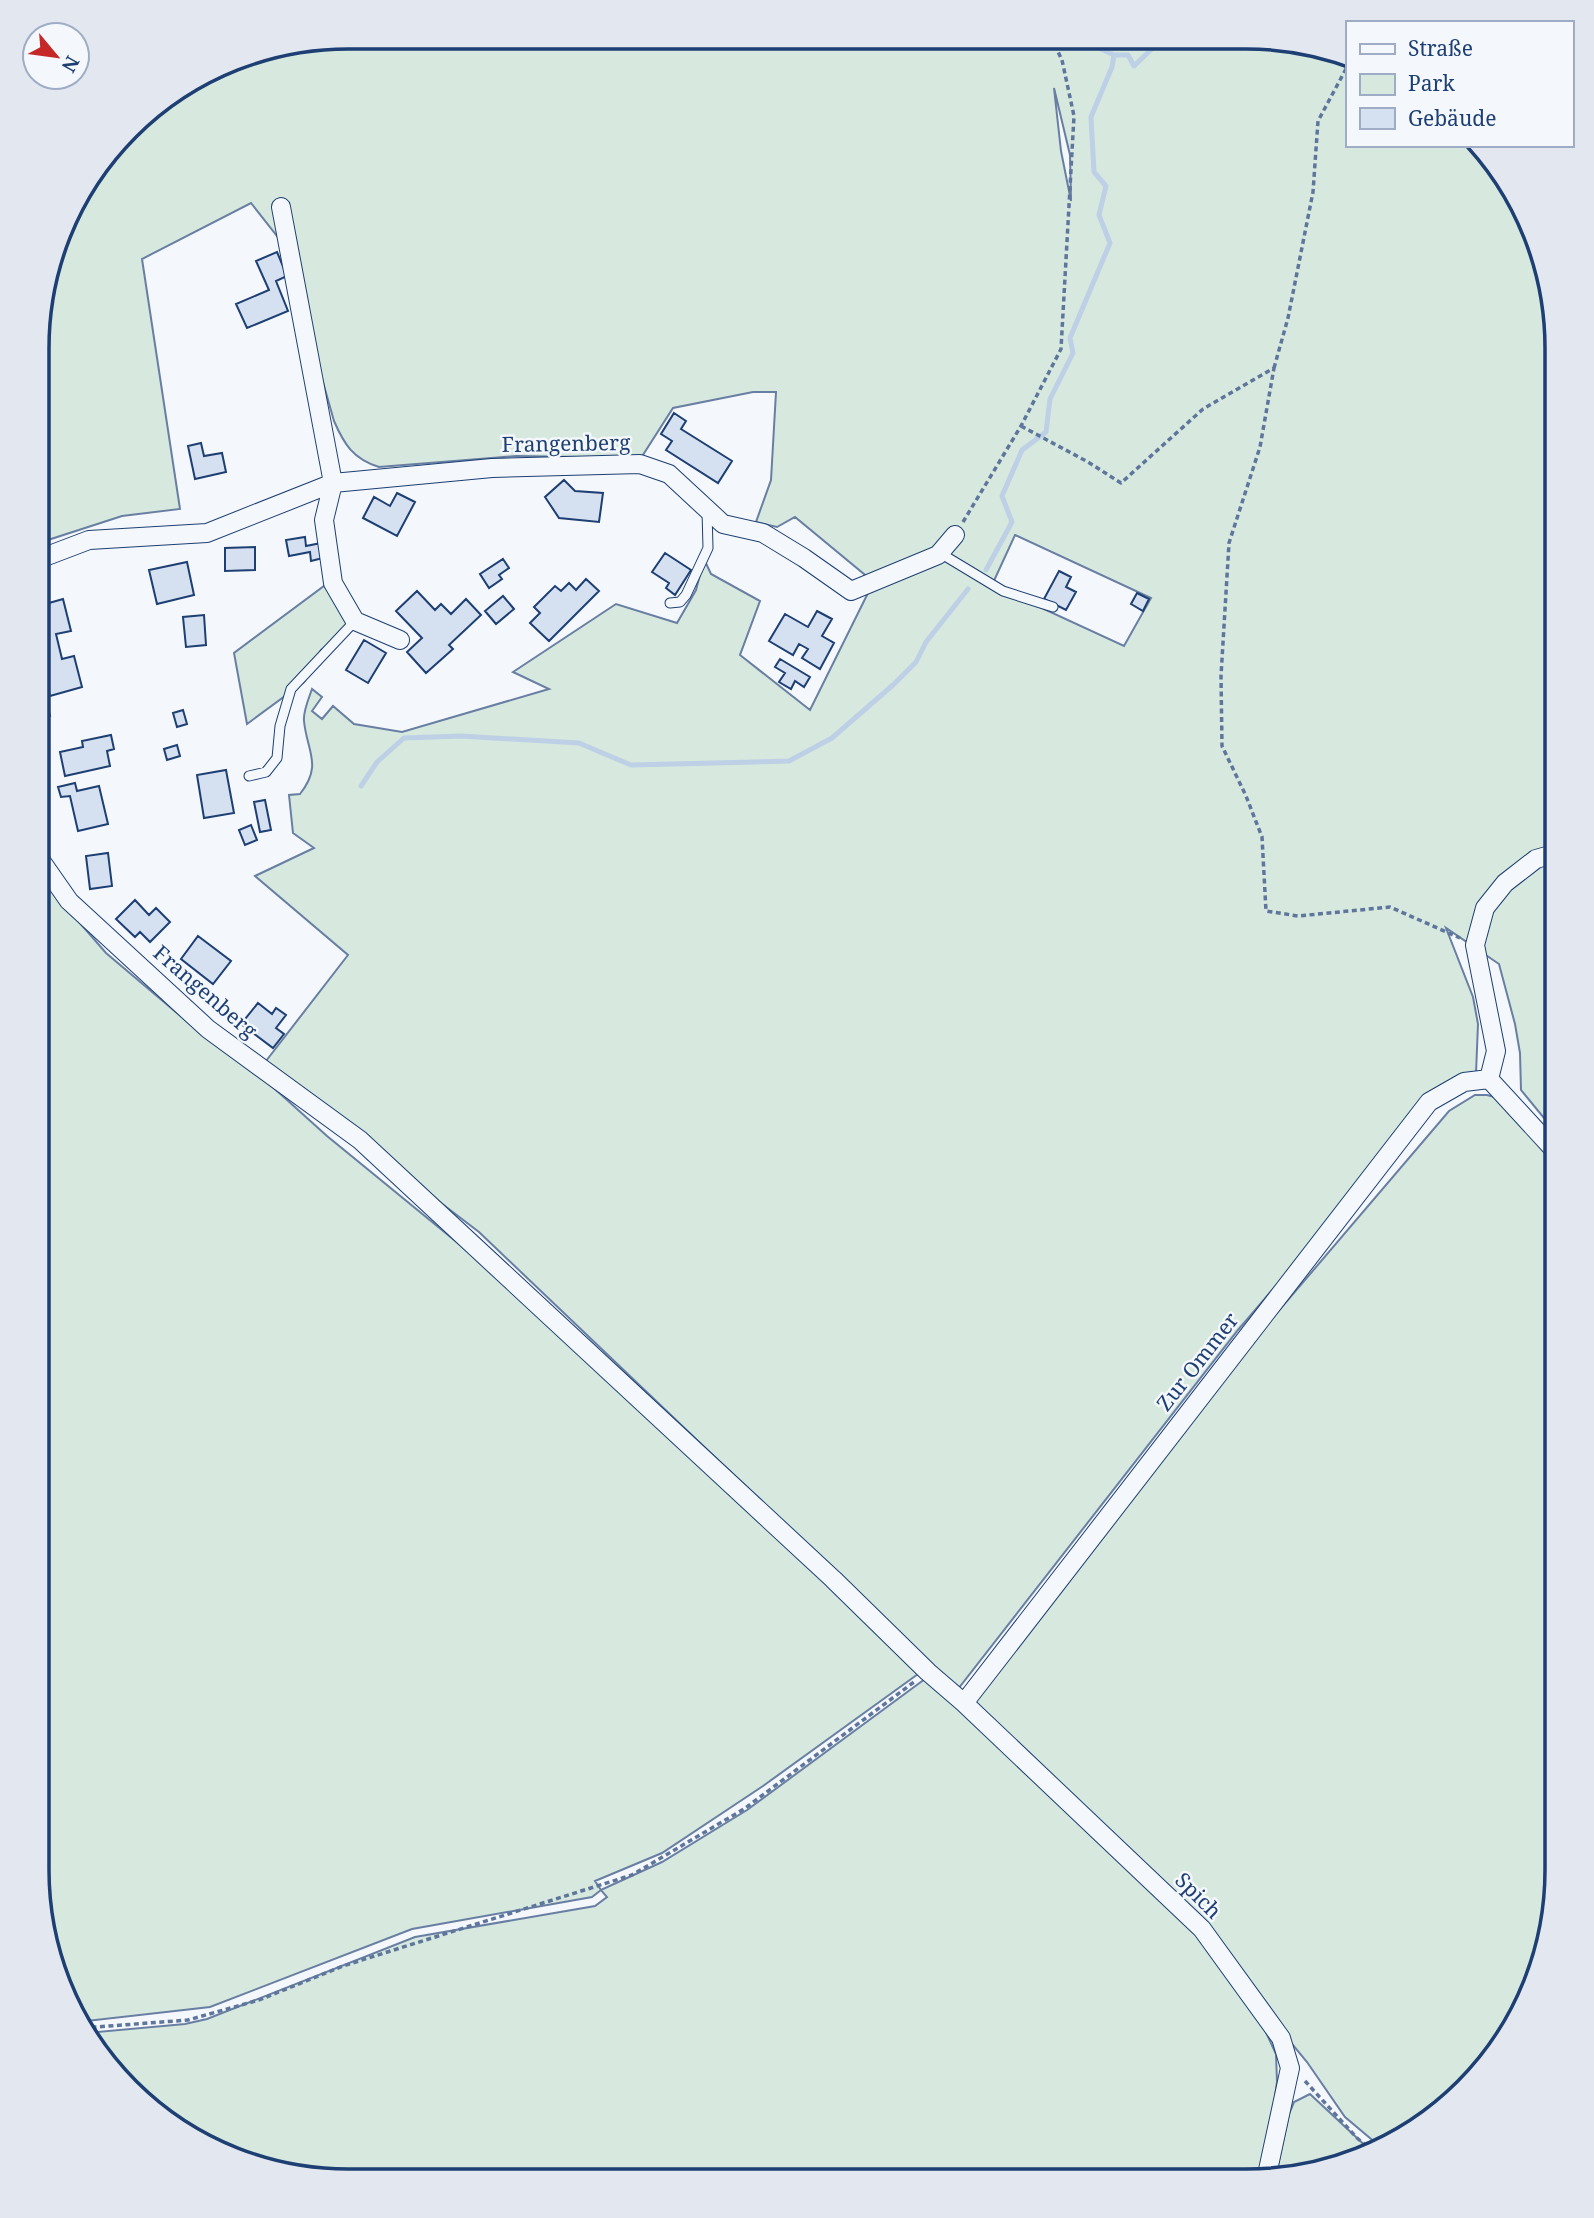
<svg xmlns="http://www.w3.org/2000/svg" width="1594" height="2218" font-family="'Noto Serif',serif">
<rect width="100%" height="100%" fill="#f4f7fb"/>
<path fill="#d7e8df" stroke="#687fa3" stroke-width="2" fill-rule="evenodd" d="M348,37L1287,39L1347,56V145H1471L1525,211L1557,348V1134L1521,1090L1520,1053L1515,1024L1499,964L1446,928L1473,997L1478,1024L1476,1073L1437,1097L1238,1330L958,1689L479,1232L336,1123L266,1061L348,955L255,876L314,848L293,833L289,795L300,794C323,765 307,752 304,721C303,711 309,698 312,689L322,697L312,711L322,719L333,706L354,724L402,732L549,689L513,672L616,604L677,623L696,590L704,559L711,574L760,601L740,655L810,710L870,589V579L795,517L777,527L756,522L771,480L776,392H753L673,408L641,458L516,456L379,467C353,459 344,444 334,421L284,245L251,203L142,259L180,509L122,516L48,540L39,546V307L78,193L143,114L248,53ZM1054,88L1070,155L1071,201L1061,151ZM1015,535L1151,598L1124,646L992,585Z
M328,583L354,627L321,650L304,682L247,724L234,653Z
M38,875L106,953L209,1040L256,1072L327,1136L519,1293L925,1669L763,1786L662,1853L595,1881L601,1890L662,1862L747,1810L929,1676L1205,1943L1257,2013L1276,2054L1277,2082L1264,2177L1246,2181L308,2179L175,2129L114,2075L86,2033L185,2024L207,2019L415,1937L595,1906L607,1897L601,1890L592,1897L412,1929L210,2007L78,2022L69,2007L37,1870Z
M1475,1095H1487L1502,1099L1557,1165V1891L1541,1970L1505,2043L1451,2104L1383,2149L1345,2117L1307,2062L1260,2005L1218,1946L969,1700L1253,1341L1449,1111Z
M1310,2094L1372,2152L1279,2174L1278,2165L1289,2114L1294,2102Z"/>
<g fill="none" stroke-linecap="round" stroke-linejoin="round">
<path stroke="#bed0e5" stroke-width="5" d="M1096,39L1095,46L1114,55H1128L1134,66L1162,39
M986,570L1012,522L1002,496L1022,450L1046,432L1050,399L1073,353L1070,338L1110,243L1099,215L1106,186L1094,172L1091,117L1112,67L1114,55
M361,786L377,762L404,738L461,736L579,743L631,765L789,761L832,738L893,685L916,662L926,642L968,589"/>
</g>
<path fill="#d5e0f0" stroke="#1d3f73" stroke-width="2" d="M277,252L287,276L276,281L288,311L247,328L236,304L269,290L256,261Z
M674,413L686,421L681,429L732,461L718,483L666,450L672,441L661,434Z
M201,443L204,456L222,453L226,472L195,479L188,446Z
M564,480L575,491L603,493L599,522L559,518L545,497Z
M397,493L415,502L397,536L363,518L374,497L390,506Z
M305,537L306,546L321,543L323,558L311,561L310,552L289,556L286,540Z
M255,547V570L225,571V548Z
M665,553L691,570L675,595L666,588L669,583L652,572Z
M503,559L509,568L499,575L502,579L489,588L480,574Z
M187,562L194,595L157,604L149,570Z
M1059,571L1071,577L1066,587L1076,592L1066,610L1044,599Z
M586,579L599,591L549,641L530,623L540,613L534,607L555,586L561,591L569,583L576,590Z
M417,591L435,610L441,604L451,614L466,599L481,615L449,645L453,649L426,673L407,652L422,638L396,611Z
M39,593L42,605L63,599L71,631L56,634L62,659L74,656L82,687L50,696L42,665L47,664L43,648L39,649Z
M1137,593L1149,599L1143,611L1131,604Z
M503,596L514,609L496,624L485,611Z
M817,611L832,619L822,636L834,643L820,669L802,658L808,649L799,644L793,655L769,641L785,614L808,627Z
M204,615L206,645L186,647L183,617Z
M364,640L386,653L368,683L346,670Z
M780,659L810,677L804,687L795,681L791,689L779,682L785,673L775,667Z
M47,702L50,716L39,719V704Z
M183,710L187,724L177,727L173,713Z
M111,735L114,749L107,751L110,766L65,776L60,752L83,747L82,741Z
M177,745L180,756L167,760L164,749Z
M226,770L234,813L204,818L197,775Z
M75,783L77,791L99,786L108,824L78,831L70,796L61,797L58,787Z
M265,800L271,830L260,832L254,802Z
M251,825L257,840L245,845L239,830Z
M108,853L112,886L90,889L86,856Z
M135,900L149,915L156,908L170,922L150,942L140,932L135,937L116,919Z
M198,936L231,961L213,984L181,959Z
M258,1003L272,1014L276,1008L286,1015L276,1028L284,1034L273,1048L241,1024Z"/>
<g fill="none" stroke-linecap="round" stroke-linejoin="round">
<defs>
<path id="service" d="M940,553L1003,591L1053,607
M670,603L680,602L686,595L708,548L707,511
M249,776L266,772L277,758L280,726L291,689L355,621"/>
<path id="minor" d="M281,207L333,483L324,520L333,583L355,621L400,640
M39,559L89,540L207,533L333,483L492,468L640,464L669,474L723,524L763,533L804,558L851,591L938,555L955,535
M39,858L69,901L208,1029L360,1140L833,1579L928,1672L964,1703L1202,1929L1281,2038L1290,2068L1268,2170L1269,2176
M1489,1079L1496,1051L1475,945L1485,908L1505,883L1536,859L1557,853
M1489,1079L1557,1153
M964,1703L1429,1102L1464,1082L1489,1079"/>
</defs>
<use href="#service" stroke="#1d3f73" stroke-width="11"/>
<use href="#minor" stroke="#1d3f73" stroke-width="20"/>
<path stroke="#5e769c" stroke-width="3.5" stroke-dasharray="5 3.5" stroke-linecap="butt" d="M1274,368L1288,318L1313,192L1318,121L1347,67
M1021,426L1088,462L1121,483L1203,409L1274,368L1260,447L1229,543L1221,676L1222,746L1246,796L1262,837L1266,911L1298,916L1390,907L1460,938
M963,522L1021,426L1061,349L1074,116L1062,60L1052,39
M83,2028L188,2020L259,2000L343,1966L632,1875L744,1809L914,1682
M1305,2081L1357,2138L1374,2152"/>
<use href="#service" stroke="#f4f7fb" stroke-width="9"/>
<use href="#minor" stroke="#f4f7fb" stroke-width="18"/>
</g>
<g text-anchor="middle" stroke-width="5" stroke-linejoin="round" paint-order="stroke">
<g font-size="21" fill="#1d3f73" stroke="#f4f7fb">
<text transform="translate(566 444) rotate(-1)" y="7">Frangenberg</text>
<text transform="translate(205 992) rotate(41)" y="7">Frangenberg</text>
<text transform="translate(1198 1362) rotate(-52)" y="7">Zur Ommer</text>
<text transform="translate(1198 1896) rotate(45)" y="7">Spich</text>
</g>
</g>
<path d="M0 0H1594V2218H0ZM348 49H1246A299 299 0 0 1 1545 348V1870A299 299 0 0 1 1246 2169H348A299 299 0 0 1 49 1870V348A299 299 0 0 1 348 49Z" fill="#e3e8f0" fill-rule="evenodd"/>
<path fill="none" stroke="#1d3f73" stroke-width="3.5" d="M348 49H1246A299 299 0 0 1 1545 348V1870A299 299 0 0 1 1246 2169H348A299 299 0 0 1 49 1870V348A299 299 0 0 1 348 49Z"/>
<rect x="1346" y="21" width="228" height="126" fill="#f4f7fb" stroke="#9eadc5" stroke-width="2"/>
<rect x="1360" y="44" width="35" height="10" fill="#f4f7fb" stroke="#9eadc5" stroke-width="2"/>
<text x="1408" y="56" font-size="21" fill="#1d3f73">Straße</text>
<rect x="1360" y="74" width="35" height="21" fill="#d7e8df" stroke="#9eadc5" stroke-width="2"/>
<text x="1408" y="91" font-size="21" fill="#1d3f73">Park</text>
<rect x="1360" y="108" width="35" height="21" fill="#d5e0f0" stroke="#9eadc5" stroke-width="2"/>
<text x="1408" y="126" font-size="21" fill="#1d3f73">Gebäude</text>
<g transform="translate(56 56) rotate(119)"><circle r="33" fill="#f4f7fb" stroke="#9eadc5" stroke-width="2"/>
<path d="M0-5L12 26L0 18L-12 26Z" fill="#c62828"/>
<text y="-10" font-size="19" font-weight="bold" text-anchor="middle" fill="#1d3f73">N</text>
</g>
</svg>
